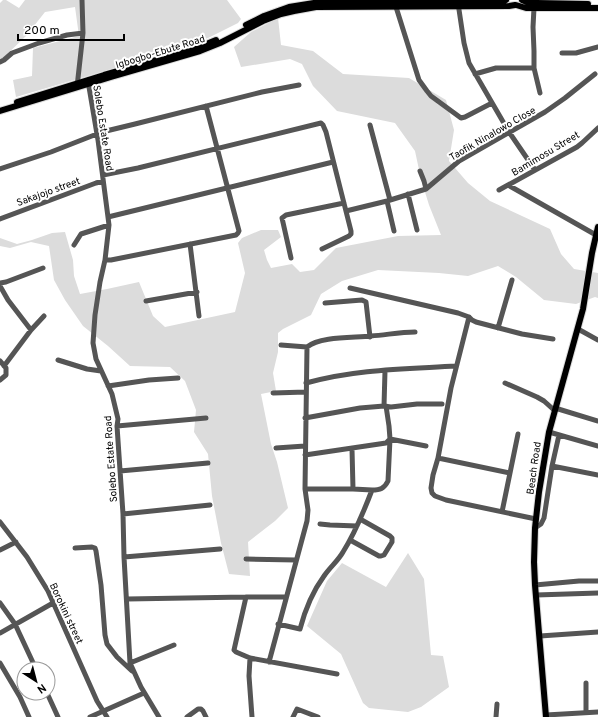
<svg xmlns="http://www.w3.org/2000/svg" width="598" height="717" font-family="Overpass,sans-serif">
<rect width="100%" height="100%" fill="#fff"/>
<path fill="#dcdcdc" d="M3,0H6L19,8L25,0H227L241,19L238,23L208,38L135,62L16,97L13,80L32,76L33,48L79,36L75,7L45,12L26,36L0,61V3Z
M278,18L281,45L313,51L343,74L409,78L446,100L454,130L449,161L468,183L490,201L550,229L561,254L574,269L598,273V298L595,297L576,304L544,300L516,277L498,266L468,276L439,273L378,270L342,281L321,294L311,315L283,329L278,333V352L273,373L276,391L261,394L271,444L277,462L288,508L275,521L248,542L250,576L229,574L221,543L212,496L208,454L194,432L196,410L185,381L170,367L130,366L108,346L83,326L65,300L54,280L49,246L31,242L10,248L0,246V238L17,244L32,240L52,233L65,232L73,260L74,276L80,294L107,289L139,282L153,316L165,327L235,312L245,273L238,243L242,238L261,230H278L281,237L264,250L267,260L271,268L292,264L300,272L314,270L336,248L398,236L441,235L429,205L421,179L415,151L395,123L337,111L313,86L302,64L290,59L241,67L234,47L251,32Z
M408,553L424,579L431,655L443,656L449,687L421,707L408,712L369,708L363,703L341,654L307,626L327,581L342,563L386,587Z"/>
<g fill="none" stroke-linecap="round" stroke-linejoin="round">
<defs>
<path id="major" d="M522,0L529,3H537L588,4
M516,5L526,8H598
M246,25L264,16L289,7L314,3L501,2L506,0
M17,102L104,75L192,50L216,40
M0,111L111,77L200,51L220,43L263,21L281,14L294,11L316,7L509,6L515,5
M546,717L535,585L534,562L535,528L539,492L549,432L583,309L592,253L598,227"/>
</defs>
<use href="#major" stroke="#dbdbdb" stroke-width="8"/>
<path stroke="#555" stroke-width="5" d="M458,3L464,43L469,63L509,132L535,170
M396,7L419,80L427,91L431,96L461,118L465,117L492,103
M534,8L533,27L534,51V68L540,93
M562,53H576L598,47
M0,62L4,60L12,53L39,43L67,35L83,33
M475,74L496,68H534
M88,81L98,140L109,225L105,260L100,282L95,315L93,343L96,359L112,394L118,419L117,426L123,514L124,557L130,663L141,687L159,717
M77,87L83,33L82,0
M370,125L390,200
M0,169L51,152L102,132L135,124L262,92L299,85
M420,171L424,181L426,189
M103,175L138,168L321,123L323,125L326,132L351,231V234L349,236L322,249
M508,185L596,235
M499,190L577,147L582,143L598,128
M408,194L417,230
M387,201L394,231
M346,211L387,201L426,189L459,161L545,112L565,98L595,74
M108,217L333,162
M0,219L96,183L103,181
M190,244L199,316
M74,245L81,234L109,225
M291,258L282,218L286,215L344,203
M105,260H111L236,235L238,233L239,231L206,106
M0,283L6,282L43,268
M0,286L8,300L31,330
M350,288L458,313L469,317L472,320L476,322L522,334L553,339
M146,301L197,292
M325,303L362,300L366,302L370,337
M469,317L451,388L438,458L433,475L431,488L432,493L435,496L446,500L536,519
M498,328L512,280
M578,329L598,340
M281,345L307,347
M58,360L87,369L101,371
M0,361L6,368V375L0,380
M4,366L31,330L44,316
M306,383C355,369 406,369 456,366
M505,383L537,397L544,401L554,410
M108,386L149,380L178,378
M273,393L306,392
M384,406L391,407L417,404H442
M555,408L598,421
M305,418L360,408L384,406L385,371
M117,426L206,418
M549,432L598,446
M276,448L305,446
M352,449L353,489
M305,455L386,443L390,439L389,426L386,406
M438,458L510,473
M552,466L598,475
M120,471L208,463
M372,490C380,490 384,489 388,481L390,439L426,446
M502,512L518,434
M123,514L210,505
M0,522L27,557L48,591L97,701L107,717
M320,524L330,525L357,526
M535,528L541,524L544,518L552,466L559,435
M350,540L379,556H381L384,555L392,542V538L390,536L360,519
M75,548L92,547L95,548L96,551L101,585L105,635L107,644L117,657L132,671
M0,550L16,542
M124,557L220,549
M246,559L296,560
M535,585L579,581H598
M536,595L598,593
M246,597L234,650L236,652L250,658L337,674
M127,599L246,597H285
M0,603L15,624L36,669
M278,624L300,629C305,610 313,591 324,576C330,567 338,561 343,552C355,533 364,511 372,490L353,489H305
M0,633L53,603
M540,636L598,632
M250,658L249,676L252,717
M269,662L307,521L308,510L305,489L307,347C320,336 355,338 371,336C386,335 400,332 415,332
M0,663L20,697L29,717
M130,663L174,645
M586,683V712
M47,693L58,717
M546,715L598,712
M90,717L144,693
M187,717L198,709H201L203,711L206,717
M293,717L297,709L318,717
M496,717L497,704"/>
<use href="#major" stroke="#000" stroke-width="6"/>
</g>
<g text-anchor="middle" stroke-width="4" stroke-linejoin="round" paint-order="stroke">
<g font-size="10" fill="#000" stroke="#fff">
<text transform="translate(160 51) rotate(-17)" y="4">Igbogbo-Ebute Road</text>
<text transform="translate(104 128) rotate(81)" y="4">Solebo Estate Road</text>
<text transform="translate(492 133) rotate(-30)" y="4">Taofik Ninalowo Close</text>
<text transform="translate(545 153) rotate(-31)" y="4">Bamimosu Street</text>
<text transform="translate(48 191) rotate(-20)" y="4">Sakajojo street</text>
<text transform="translate(110 459) rotate(-94)" y="4">Solebo Estate Road</text>
<text transform="translate(533 468) rotate(-82)" y="4">Beach Road</text>
<text transform="translate(67 613) rotate(65)" y="4">Borokini street</text>
</g>
</g>
<g transform="translate(36 681) rotate(144)"><circle r="19" fill="#ffffff" stroke="#999999"/>
<path d="M0-3L7 15L0 10L-7 15Z" fill="#000000"/>
<text y="-6" font-size="11" font-weight="bold" text-anchor="middle" fill="#000000">N</text>
</g>
<path d="M18 34v6h106v-6" fill="none" stroke="#000000" stroke-width="2"/>
<text x="24" y="34" font-size="12" fill="#000000" stroke="#ffffff" stroke-width="3" paint-order="stroke">200 m</text>
</svg>
